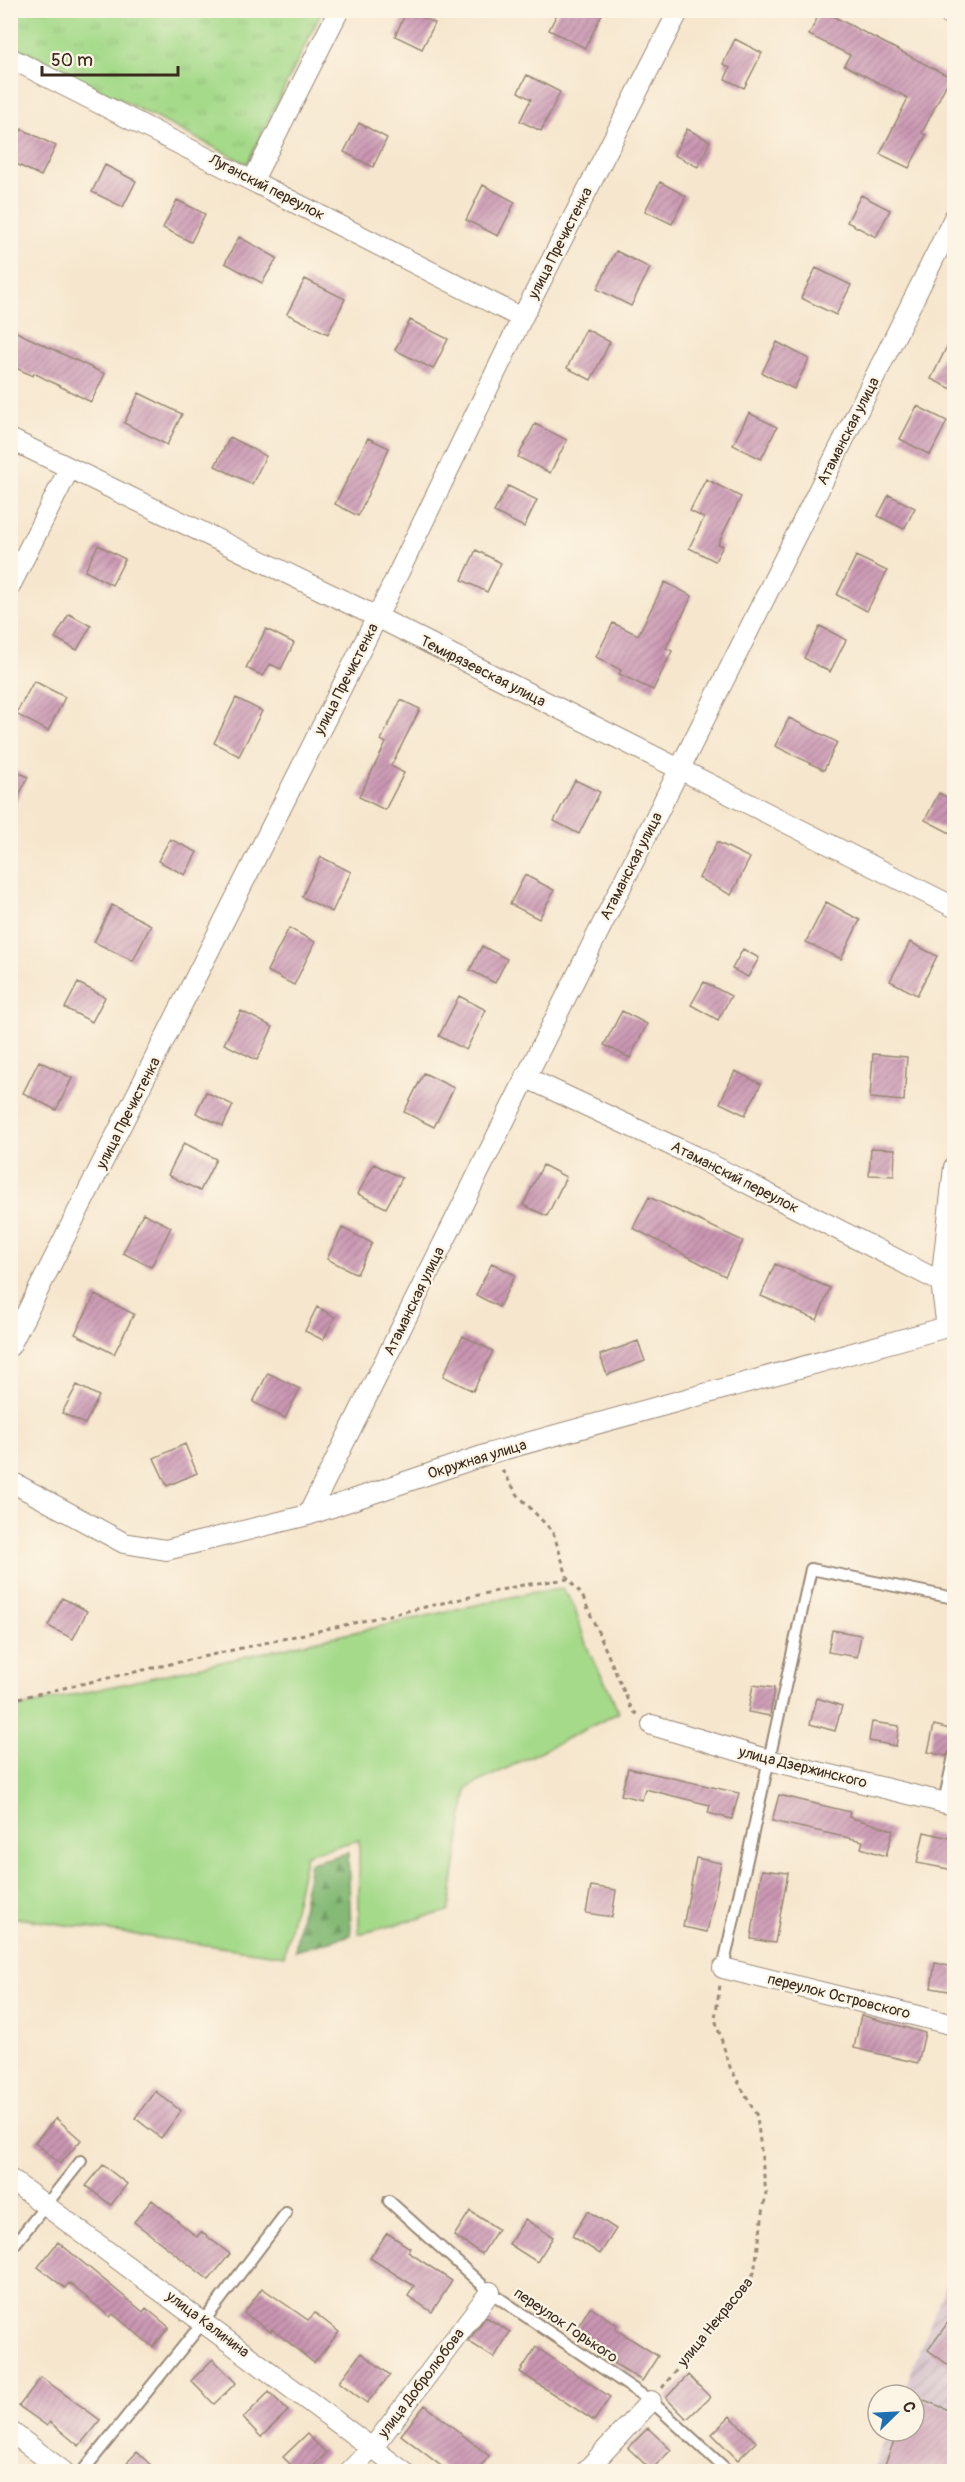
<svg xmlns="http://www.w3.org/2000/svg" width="965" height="2482" font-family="Pangolin,sans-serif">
<defs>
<pattern id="industrial-furrows" width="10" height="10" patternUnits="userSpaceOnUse" patternTransform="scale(1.5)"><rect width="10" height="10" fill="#d1bdcb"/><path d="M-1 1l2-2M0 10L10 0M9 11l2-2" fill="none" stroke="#ab9aa4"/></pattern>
<pattern id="grass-tufts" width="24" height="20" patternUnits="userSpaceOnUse" patternTransform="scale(1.5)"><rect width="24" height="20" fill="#a5da8a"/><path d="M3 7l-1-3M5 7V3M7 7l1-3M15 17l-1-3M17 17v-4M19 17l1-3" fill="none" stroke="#8fbb77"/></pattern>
<pattern id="forest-firs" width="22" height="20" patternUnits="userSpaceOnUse" patternTransform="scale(1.5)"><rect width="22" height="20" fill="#84ba76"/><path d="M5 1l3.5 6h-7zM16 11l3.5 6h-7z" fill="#6d9760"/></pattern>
<pattern id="building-hatch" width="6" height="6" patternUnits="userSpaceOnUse" patternTransform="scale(1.5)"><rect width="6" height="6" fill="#ca96b3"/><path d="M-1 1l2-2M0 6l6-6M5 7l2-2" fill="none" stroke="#a57b91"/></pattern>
</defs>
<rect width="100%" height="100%" fill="#fcf5e5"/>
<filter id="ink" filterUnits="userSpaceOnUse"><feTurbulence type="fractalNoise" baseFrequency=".0167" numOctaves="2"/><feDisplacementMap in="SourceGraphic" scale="12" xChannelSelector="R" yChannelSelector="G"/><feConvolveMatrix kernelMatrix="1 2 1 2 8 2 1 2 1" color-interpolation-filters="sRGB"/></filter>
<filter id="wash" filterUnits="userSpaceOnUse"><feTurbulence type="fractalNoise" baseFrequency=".008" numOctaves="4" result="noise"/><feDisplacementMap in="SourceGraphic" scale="24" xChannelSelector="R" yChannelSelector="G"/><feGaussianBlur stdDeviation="1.35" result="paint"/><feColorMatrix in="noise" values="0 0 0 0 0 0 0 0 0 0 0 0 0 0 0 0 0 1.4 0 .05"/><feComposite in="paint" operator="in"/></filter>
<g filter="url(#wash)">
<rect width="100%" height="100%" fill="#f6e6cd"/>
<path fill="url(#industrial-furrows)" d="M954,2263V2471L872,2472L888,2431H914V2395H902Z"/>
<path fill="url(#grass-tufts)" stroke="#708254" stroke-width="1.5" d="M10,11L11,10L322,11L247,164L11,44Z"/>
<path fill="url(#forest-firs)" stroke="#60724a" stroke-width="1.5" d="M348,1853L351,1935L295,1951L310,1863Z"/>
<path fill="#a5da8a" stroke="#708254" stroke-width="1.5" d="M562,1589C579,1608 578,1625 588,1649C597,1671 612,1689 618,1713L467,1788L449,1911L359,1934V1840L306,1854L284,1956L11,1917V1709L529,1593Z"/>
<g id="blocks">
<path fill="url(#building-hatch)" d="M407,10L435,23L422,49L395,36Z
M559,10H604L585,48L549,30Z
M821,10L950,77L922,133L926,135L909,168L880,154L908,98L844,65L850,55L809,35Z
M735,39L762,53L744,88L725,79L730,68L723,64Z
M527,75L560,92L541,131L520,121L531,99L518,92Z
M359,123L387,138L373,167L344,152Z
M22,129L56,146L41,176L10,161V151Z
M687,129L710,141L698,167L674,155Z
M105,165L136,181L123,207L92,192Z
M660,182L686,196L672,224L645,211Z
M483,185L515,202L498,236L466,220Z
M861,195L890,210L876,237L847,222Z
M177,200L205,214L191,242L163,228Z
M239,237L277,258L262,283L225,263Z
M616,251L650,268L631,306L597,289Z
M816,268L851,285L836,315L801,298Z
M305,279L345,299L328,334L287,314Z
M410,320L448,339L433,369L395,350Z
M10,329L105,374L91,402L34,373L33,376L10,365Z
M586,329L610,342L591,380L567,368Z
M954,332V390L931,379Z
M777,342L809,359L794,389L762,373Z
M139,393L182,414L167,445L124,423Z
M917,406L947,421L930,455L900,439Z
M749,413L777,427L761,459L733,445Z
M535,424L567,440L550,473L518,457Z
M230,437L266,456L252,484L215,466Z
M368,438L389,448L358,516L335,504Z
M706,479L741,497L718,544L723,546L715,561L689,548L704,518L690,511Z
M508,486L537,500L524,527L494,512Z
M889,495L915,508L904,529L878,516Z
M98,545L125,559L112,585L85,571Z
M476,550L501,563L487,592L462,580Z
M856,556L887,571L867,611L837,595Z
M665,582L692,596L666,648L672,651L653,690L619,674L621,670L596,657L613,623L638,635Z
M69,614L91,626L77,650L55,638Z
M820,626L846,640L830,672L804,658Z
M266,629L294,643L281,669L270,664L263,676L246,668Z
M34,681L65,697L48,731L16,714Z
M236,698L262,711L239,756L214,743Z
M401,700L420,709L391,766L404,773L385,810L359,797L386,743L381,740Z
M789,718L837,742L824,770L775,746Z
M10,768L28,777L10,813Z
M575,780L600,792L579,834L554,821Z
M939,793L954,801V835L925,820Z
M170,839L197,852L185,875L158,861Z
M717,842L750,858L731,895L699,878Z
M321,857L351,872L332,912L302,897Z
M525,875L554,890L539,919L510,904Z
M826,902L860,920L841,959L806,942Z
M112,905L151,925L133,961L94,942Z
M289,928L315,942L294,985L267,971Z
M910,942L937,956L917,995L890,981Z
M482,946L507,959L495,983L470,970Z
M743,949L759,958L748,977L732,969Z
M704,982L731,996L718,1020L691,1005Z
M78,983L105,997L92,1022L65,1008Z
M459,996L486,1010L466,1050L439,1036Z
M241,1011L273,1027L257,1060L224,1044Z
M622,1011L647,1024L630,1058L604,1045Z
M873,1054L907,1057L904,1101L870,1098Z
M39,1061L72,1078L56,1110L23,1093Z
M735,1071L761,1084L745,1115L720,1103Z
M424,1073L454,1088L434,1127L404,1112Z
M206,1092L233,1105L223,1126L196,1113Z
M184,1143L216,1159L200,1191L168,1175Z
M871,1148L895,1149L894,1176L869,1175Z
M374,1164L402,1178L386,1208L358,1194Z
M543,1165L566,1177L547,1216L523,1205Z
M649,1197L743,1241L725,1276L633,1228Z
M143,1213L171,1227L151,1267L123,1253Z
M342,1228L372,1243L357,1274L327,1259Z
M492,1263L515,1275L499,1307L476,1295Z
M775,1264L830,1288L817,1320L761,1296Z
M95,1295L134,1314L114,1354L75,1334Z
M317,1307L335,1317L323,1340L305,1331Z
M463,1336L493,1351L473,1391L443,1376Z
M638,1341L645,1361L607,1375L600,1355Z
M268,1373L300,1389L285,1418L253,1402Z
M77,1385L99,1396L85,1424L62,1413Z
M185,1444L197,1473L167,1486L154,1458Z
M62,1598L87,1611L73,1639L48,1626Z
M832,1630L861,1635L857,1657L828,1652Z
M753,1685L774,1688L770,1716L748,1712Z
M817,1698L842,1706L835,1731L810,1724Z
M872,1722L899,1726L896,1746L869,1741Z
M934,1725L954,1730L953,1749L946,1756L928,1752Z
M628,1768L739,1793L732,1819L708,1813L710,1805L645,1789L642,1800L621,1795Z
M779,1795L850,1812L849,1817L893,1830L886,1856L861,1848L863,1841L772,1821Z
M924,1832L954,1839V1870L917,1863Z
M696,1858L721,1863L707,1932L683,1927Z
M762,1870L788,1873L775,1943L751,1939Z
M591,1886L616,1890L612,1917L586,1913Z
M935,1963L954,1967V1992L931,1988Z
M861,2015L925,2033L918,2063L854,2048Z
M155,2091L181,2111L161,2138L135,2118Z
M56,2118L81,2140L60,2164L35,2142Z
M103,2165L127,2184L111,2205L86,2186Z
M152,2200L197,2237L201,2232L230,2254L209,2280L134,2222Z
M470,2211L498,2229L482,2254L454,2236Z
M588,2211L616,2229L600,2254L572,2236Z
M525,2219L553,2237L537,2262L509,2244Z
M387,2233L410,2248L408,2252L452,2281L432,2312L408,2296L414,2286L370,2258Z
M58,2242L143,2312L146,2308L169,2327L153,2347L113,2314L110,2317L69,2283L65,2288L38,2267Z
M262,2288L308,2320L315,2313L339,2332L314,2363L272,2329L271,2332L244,2313Z
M590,2307L617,2325L615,2329L658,2356L642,2381L614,2363L616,2360L574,2333Z
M954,2314V2369L928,2350Z
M486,2317L510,2332L494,2358L468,2341Z
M536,2347L610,2397L594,2421L520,2372Z
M361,2353L390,2375L367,2403L339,2382Z
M213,2359L236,2383L214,2404L191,2381Z
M688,2375L710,2397L687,2419L666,2398Z
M41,2377L100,2420L79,2446L50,2422L47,2426L19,2406Z
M269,2392L288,2411L261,2437L243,2418Z
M914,2396L954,2412V2472H882L898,2431H914Z
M425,2405L489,2456L477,2472H449L401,2435Z
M730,2416L756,2442L738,2460L712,2434Z
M648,2428L671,2450L651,2470L628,2448Z
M307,2434L326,2453L308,2472H298L283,2457Z
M137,2452L158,2472H118Z"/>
</g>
</g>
<g filter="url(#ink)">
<use href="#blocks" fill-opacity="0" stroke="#988876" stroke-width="1.5"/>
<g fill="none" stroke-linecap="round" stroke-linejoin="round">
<defs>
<path id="service" d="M944,1802L954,1756
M723,1968L811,1569L954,1598
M389,2201L490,2292L651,2401L729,2472
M10,2250L81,2161
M82,2472L204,2321L286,2213"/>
<path id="minor" d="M943,10L954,16
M10,58L522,318
M253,180L339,10
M10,439L377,617L954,907
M10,586L69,469
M525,1077L694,1156L941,1282
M947,1328L941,1282L954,1167
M10,1346L377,617L522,318L679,10
M10,1481L124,1543L166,1550L308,1515L491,1453L954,1325
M308,1515L954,218
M652,1725L769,1760L954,1805
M723,1968L954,2025
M10,2179L404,2472
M10,2431L64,2472
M349,2472L374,2446L490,2292
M585,2472L651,2401"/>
</defs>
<use href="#service" stroke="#988876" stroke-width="14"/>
<use href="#minor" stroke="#988876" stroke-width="22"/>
<path stroke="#988876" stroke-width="3" stroke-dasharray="4.5 4.5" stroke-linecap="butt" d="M502,1470L518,1495L553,1532L568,1579L582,1595L632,1710L638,1715
M10,1700L523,1585L568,1579
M662,2388L754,2273L766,2193L757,2116L730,2067L715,2019L720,1985"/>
<use href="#service" stroke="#fff" stroke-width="10"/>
<use href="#minor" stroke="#fff" stroke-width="20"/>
</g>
</g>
<g text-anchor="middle" stroke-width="4.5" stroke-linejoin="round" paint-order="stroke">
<g font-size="15" fill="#3b2a1e" stroke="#fcf5e5">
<text transform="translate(267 187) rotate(27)" y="5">Луганский переулок</text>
<text transform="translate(560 243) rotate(-63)" y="5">улица Пречистенка</text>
<text transform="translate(848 431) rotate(-63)" y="5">Атаманская улица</text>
<text transform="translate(483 671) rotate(27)" y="5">Темирязевская улица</text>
<text transform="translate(346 679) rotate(-63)" y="5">улица Пречистенка</text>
<text transform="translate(631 866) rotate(-63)" y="5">Атаманская улица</text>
<text transform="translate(128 1113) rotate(-63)" y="5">улица Пречистенка</text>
<text transform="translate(735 1177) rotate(27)" y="5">Атаманский переулок</text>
<text transform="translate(414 1301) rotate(-64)" y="5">Атаманская улица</text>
<text transform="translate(477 1459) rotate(-17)" y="5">Окружная улица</text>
<text transform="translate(803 1767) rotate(14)" y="5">улица Дзержинского</text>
<text transform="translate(839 1996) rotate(14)" y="5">переулок Островского</text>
<text transform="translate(715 2322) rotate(-51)" y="5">улица Некрасова</text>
<text transform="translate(208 2324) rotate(37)" y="5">улица Калинина</text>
<text transform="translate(566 2325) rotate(34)" y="5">переулок Горького</text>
<text transform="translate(421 2383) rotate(-53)" y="5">улица Добролюбова</text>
</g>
</g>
<rect width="965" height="2482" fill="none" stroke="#fcf5e5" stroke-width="36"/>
<g transform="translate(896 2413) rotate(66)"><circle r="28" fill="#fcf5e5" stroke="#afa495" stroke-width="1.5"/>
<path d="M0-4.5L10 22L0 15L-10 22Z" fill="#1f6fb2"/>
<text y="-9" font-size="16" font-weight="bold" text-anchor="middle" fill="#3b2a1e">С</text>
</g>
<path d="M42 66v9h136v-9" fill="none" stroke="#3b2a1e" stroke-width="3"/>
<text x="51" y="66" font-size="18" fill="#3b2a1e" stroke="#fcf5e5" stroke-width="4.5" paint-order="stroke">50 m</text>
</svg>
